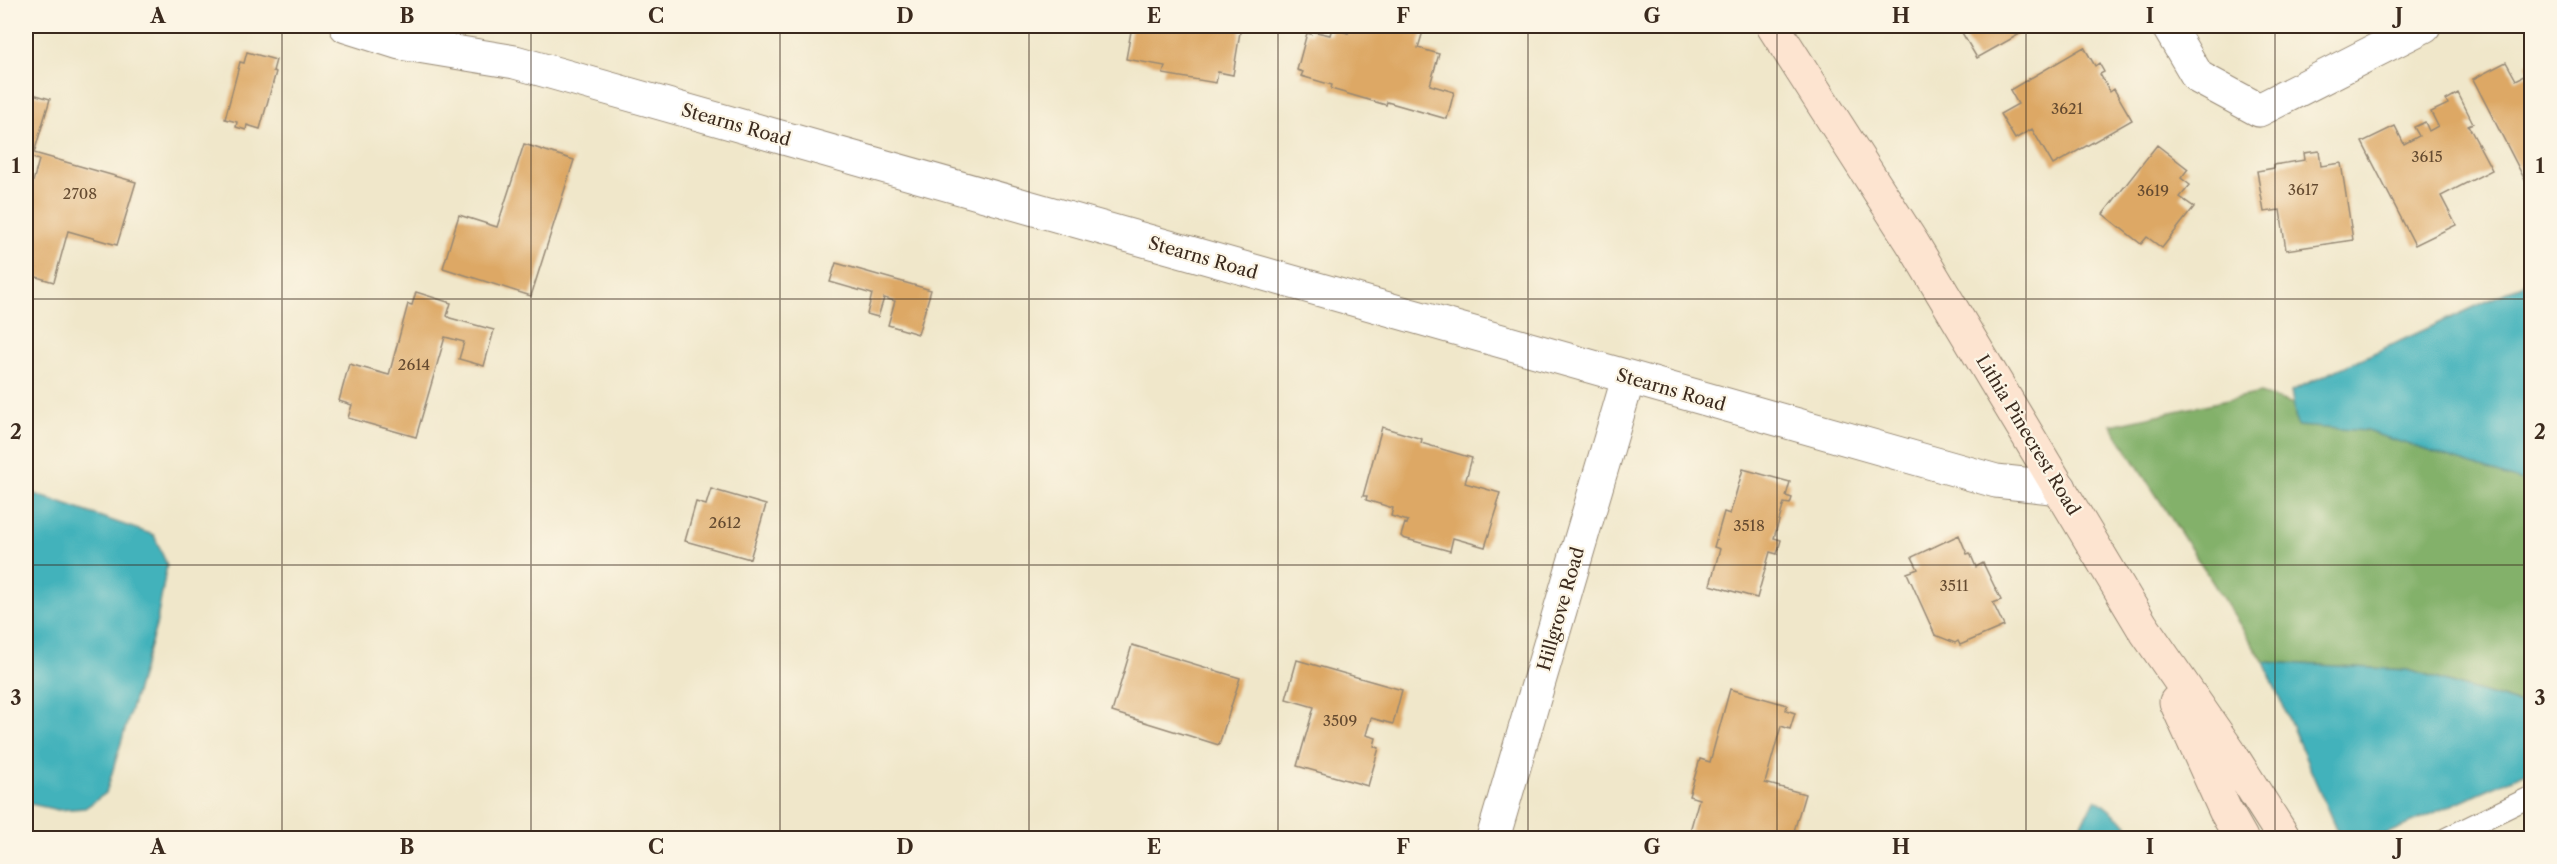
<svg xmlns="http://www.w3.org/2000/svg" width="2557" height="864" font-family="'Libre Caslon Text',serif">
<rect width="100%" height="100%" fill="#fcf5e5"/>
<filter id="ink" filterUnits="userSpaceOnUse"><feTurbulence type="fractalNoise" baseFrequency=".0167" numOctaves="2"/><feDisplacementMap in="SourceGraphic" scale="12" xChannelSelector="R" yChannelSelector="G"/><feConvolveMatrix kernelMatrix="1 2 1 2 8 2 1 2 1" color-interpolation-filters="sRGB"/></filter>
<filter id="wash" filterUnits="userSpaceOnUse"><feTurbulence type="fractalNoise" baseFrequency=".008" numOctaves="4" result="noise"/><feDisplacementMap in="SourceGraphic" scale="24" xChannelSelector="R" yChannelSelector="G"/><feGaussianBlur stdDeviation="1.35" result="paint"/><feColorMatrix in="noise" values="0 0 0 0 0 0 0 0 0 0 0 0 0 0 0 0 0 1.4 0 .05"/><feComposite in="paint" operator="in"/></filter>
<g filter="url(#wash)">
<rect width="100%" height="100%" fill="#f0e7ca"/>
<path fill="#83b16a" stroke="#5f6e44" stroke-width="1.5" d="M2260,393L2531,481V707L2407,670L2264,662L2111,425Z"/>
<path fill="#43b2bb" stroke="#3f6e6c" stroke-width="1.5" d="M2531,281V484L2366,431L2297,426L2291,391Z
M26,491L154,535L167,565L156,626L106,793L85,808L58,810L26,803Z
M2264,662L2407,670L2531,707V770L2377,838H2340Z
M2096,799L2126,823L2134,838H2072Z"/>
<g id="blocks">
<path fill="#dda865" d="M1132,26H1241L1233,75L1218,72L1216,83L1163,74L1165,66L1126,59Z
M1352,26L1370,28L1371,26H1416L1424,28L1418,48L1439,54L1430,85L1454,92L1447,119L1387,102L1386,105L1331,89L1332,85L1301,76L1303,72L1297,70L1307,33L1311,34L1312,31L1330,35L1332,28L1348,33Z
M1958,26H2034L1977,58Z
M2084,47L2095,66L2099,63L2104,72L2100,74L2110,92L2114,89L2132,120L2053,165L2032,129L2015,139L2000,114L2018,104L2010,90Z
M247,52L276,60L273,71L276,72L260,129L247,125L246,130L236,127L237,122L225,119L240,62L244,63Z
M2532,61V179L2526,182L2473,79L2506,62L2516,80L2530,73L2526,64Z
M26,92L50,99L34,153L136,182L117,245L68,231L54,282L26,274V207L39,160L26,156Z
M2458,93L2473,123L2468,125L2492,170L2441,196L2456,225L2415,245L2362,142L2395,126L2404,144L2419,136L2414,127L2425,122L2429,131L2438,126L2431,112L2448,104L2446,100Z
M524,144L574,160L531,296L443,268L459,215L497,227Z
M2157,145L2188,169L2181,178L2190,185L2180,197L2194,207L2162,248L2147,237L2141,244L2103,214Z
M2319,151L2321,166L2341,163L2353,240L2286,250L2280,210L2264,212L2257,171L2274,168V165L2305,160L2304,153Z
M836,263L931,290L918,334L888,325L895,301L884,298L878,317L867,314L872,294L830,282Z
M416,292L451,303L447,316L450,318L494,330L484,366L459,359L464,342L445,337L416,437L348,418L352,405L339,401L349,364L389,375L408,304L412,305Z
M1382,427L1422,439L1421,443L1472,458L1465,483L1500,493L1496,505L1498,506L1485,547L1453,538L1450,551L1403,538L1401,536L1405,523L1407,524L1408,521L1391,516L1393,508L1366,500L1367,496H1363Z
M1743,469L1790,482L1786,496L1792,498L1790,504L1784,503L1774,538L1781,540L1777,554L1770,552L1757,598L1710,585L1720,549L1714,547L1724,512L1730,514Z
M711,489L766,505L750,559L685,541L696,502L706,505Z
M1959,535L1967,554L1970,553L1976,567L1983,563L2001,600L1993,603L2004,626L1960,645L1958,641L1955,643L1935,635L1907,573L1918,569L1912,557Z
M1132,645L1240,678L1219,745L1112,712Z
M1297,660L1402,690L1393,724L1371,718L1366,735L1376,738L1374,746L1379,748L1368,786L1297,766L1314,707L1286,699Z
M1730,689L1787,705L1786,710L1795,713L1790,729L1781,726L1765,783L1805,794L1792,838H1716L1690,831L1699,799L1689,796L1700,759L1710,762Z"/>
</g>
</g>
<g filter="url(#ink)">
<use href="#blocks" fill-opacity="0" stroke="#968874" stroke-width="1.5"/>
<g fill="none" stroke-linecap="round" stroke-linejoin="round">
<defs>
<path id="lane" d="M2446,838L2532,796"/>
<path id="street" d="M346,26L400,43L515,62L1996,481L2060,488
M2168,26L2198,77L2259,110L2424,26
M1493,838L1628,379"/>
<path id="secondary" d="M1773,26L1913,244L2142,626L2230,753L2284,838
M2176,702L2225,810L2241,838"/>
</defs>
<use href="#lane" stroke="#968874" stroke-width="22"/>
<use href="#street" stroke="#968874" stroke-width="35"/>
<use href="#secondary" stroke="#968874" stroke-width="35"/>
<use href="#lane" stroke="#fff" stroke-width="20"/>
<use href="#street" stroke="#fff" stroke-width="33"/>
<use href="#secondary" stroke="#fde4d0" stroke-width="33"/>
</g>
</g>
<path fill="none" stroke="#3b2a1e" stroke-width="1.5" stroke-opacity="0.55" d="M282,26V838M531,26V838M780,26V838M1029,26V838M1278,26V838M1528,26V838M1777,26V838M2026,26V838M2275,26V838M26,299H2532M26,565H2532"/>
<g text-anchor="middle" stroke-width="4.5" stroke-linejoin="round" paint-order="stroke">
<g font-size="15" fill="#644a30">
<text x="2067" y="114">3621</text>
<text x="2427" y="162">3615</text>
<text x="2303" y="195">3617</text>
<text x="2153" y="196">3619</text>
<text x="80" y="199">2708</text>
<text x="414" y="370">2614</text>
<text x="725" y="528">2612</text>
<text x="1749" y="531">3518</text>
<text x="1954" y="591">3511</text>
<text x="1340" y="726">3509</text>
</g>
<g font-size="18" fill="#3b2a1e" stroke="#fcf5e5">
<text transform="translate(736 125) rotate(16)" y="6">Stearns Road</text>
<text transform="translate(1203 258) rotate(16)" y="6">Stearns Road</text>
<text transform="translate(1671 390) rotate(16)" y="6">Stearns Road</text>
<text transform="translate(2028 435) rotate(59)" y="6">Lithia Pinecrest Road</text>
<text transform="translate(1561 609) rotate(-74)" y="6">Hillgrove Road</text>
</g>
</g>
<rect width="2557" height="864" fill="none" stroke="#fcf5e5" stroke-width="66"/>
<rect x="33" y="33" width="2491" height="798" fill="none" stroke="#3b2a1e" stroke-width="2"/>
<g font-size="20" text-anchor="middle" font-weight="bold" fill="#3b2a1e">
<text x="158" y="23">A</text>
<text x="407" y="23">B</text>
<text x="656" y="23">C</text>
<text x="905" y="23">D</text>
<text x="1154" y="23">E</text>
<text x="1403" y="23">F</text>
<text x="1652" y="23">G</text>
<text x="1901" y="23">H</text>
<text x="2150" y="23">I</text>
<text x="2399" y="23">J</text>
<text x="16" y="173">1</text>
<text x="2540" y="173">1</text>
<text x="16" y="439">2</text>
<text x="2540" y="439">2</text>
<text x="16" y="705">3</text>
<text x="2540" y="705">3</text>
<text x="158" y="854">A</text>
<text x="407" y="854">B</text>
<text x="656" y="854">C</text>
<text x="905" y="854">D</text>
<text x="1154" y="854">E</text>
<text x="1403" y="854">F</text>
<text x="1652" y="854">G</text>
<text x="1901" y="854">H</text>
<text x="2150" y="854">I</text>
<text x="2399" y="854">J</text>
</g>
</svg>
